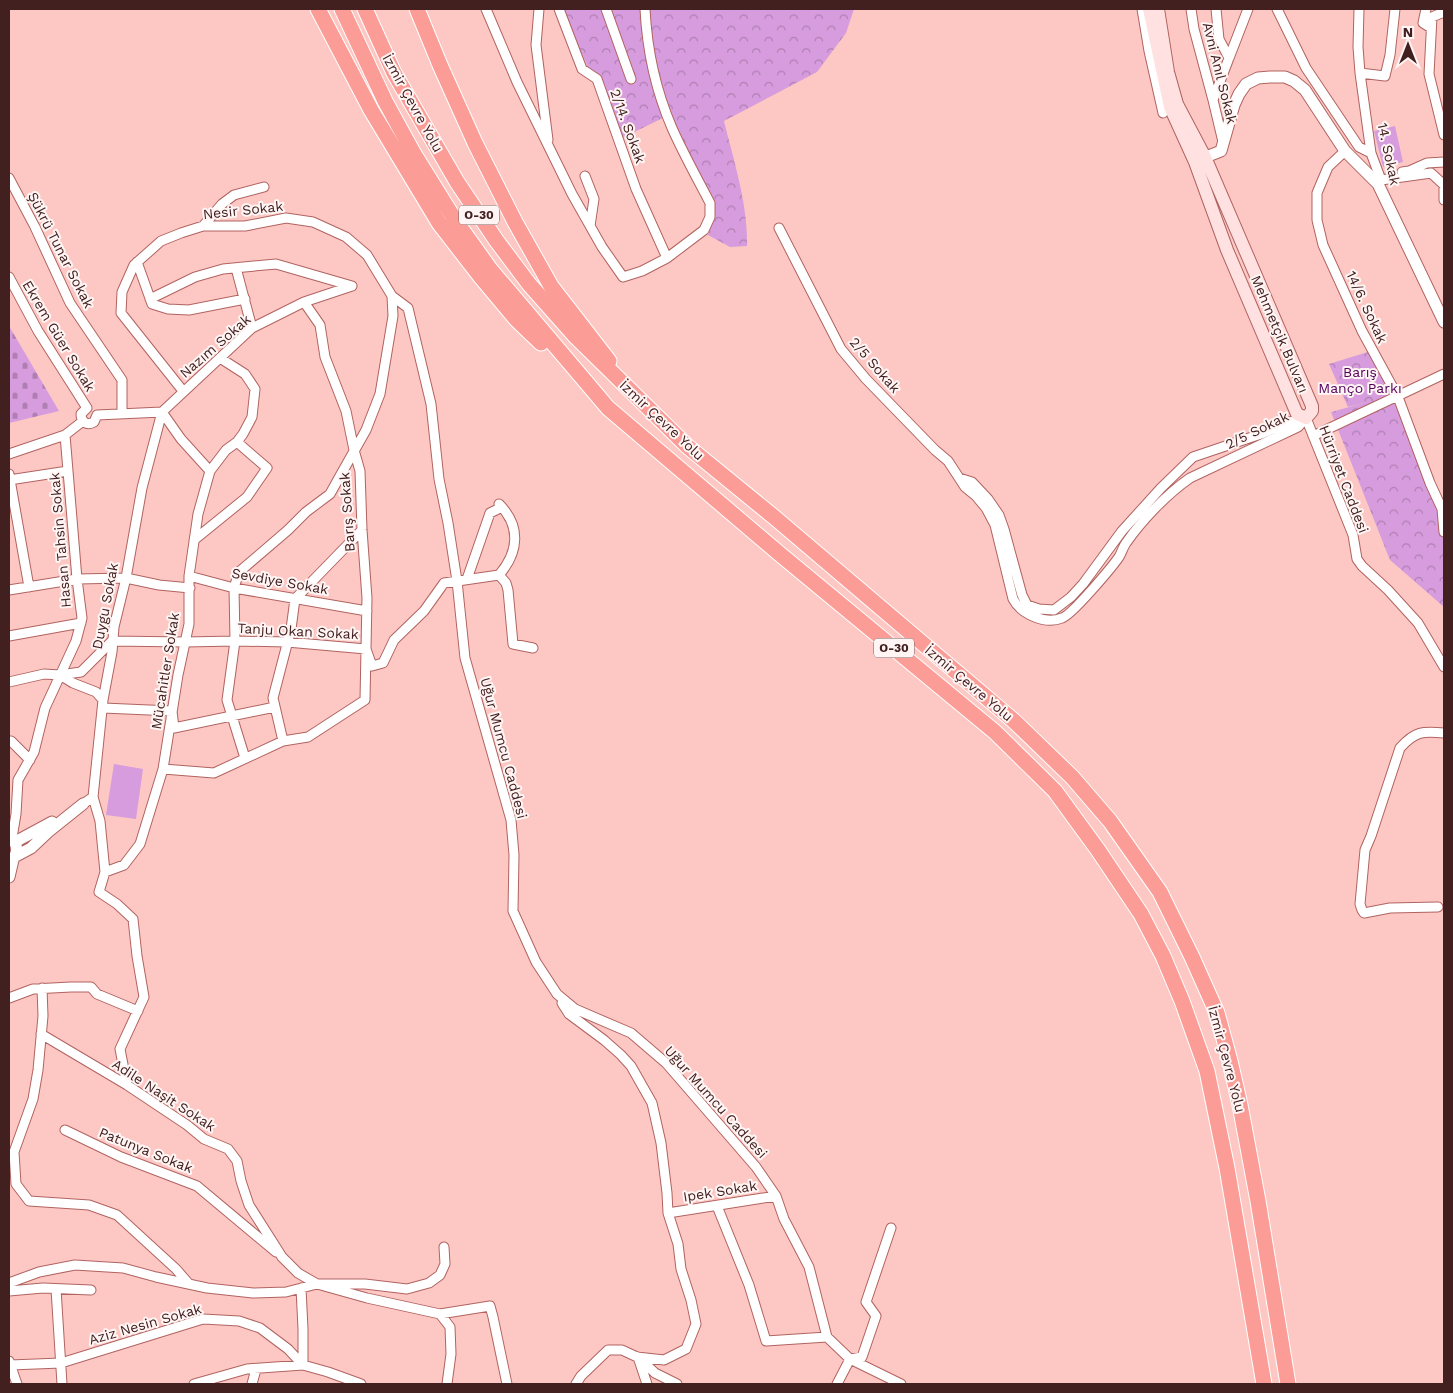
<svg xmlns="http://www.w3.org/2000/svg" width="1453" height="1393" font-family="'Work Sans',sans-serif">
<defs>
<pattern id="cemetery-stones" width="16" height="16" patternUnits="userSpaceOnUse" patternTransform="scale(1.25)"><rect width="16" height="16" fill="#d69cdd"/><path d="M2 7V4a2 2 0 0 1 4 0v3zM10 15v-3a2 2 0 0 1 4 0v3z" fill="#af7fb3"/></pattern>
<pattern id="park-crowns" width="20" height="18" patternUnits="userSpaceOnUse" patternTransform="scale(1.25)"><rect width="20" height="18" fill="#d69cdd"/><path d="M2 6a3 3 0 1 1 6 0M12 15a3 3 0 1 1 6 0" fill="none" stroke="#af7fb3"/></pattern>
</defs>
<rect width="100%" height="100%" fill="#fdc8c4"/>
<path fill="url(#cemetery-stones)" d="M9,326L59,411L9,423Z"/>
<path fill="url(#park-crowns)" d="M562,9H854L846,33L817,72L724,121C734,162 748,204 747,246L730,247L708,235L714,218L712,201L671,114L620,139Z
M1371,351L1430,483L1440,509L1444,547V607L1390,560L1331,412L1368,402L1348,407L1329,364Z"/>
<path fill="#d69cdd" d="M1395,126L1403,162L1383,167L1374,131Z
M114,764L143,769L136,819L106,815Z"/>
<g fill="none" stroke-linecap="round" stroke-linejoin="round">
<defs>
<path id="minor" d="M486,9L517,82L572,194L602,247L623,277L642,271L667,258L704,230L710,217V203C697,178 683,153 672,128C656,91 647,49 645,9
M539,9L536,45L548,140
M559,9L582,69L597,79L636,189L667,258
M606,9L631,79
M1142,9L1149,51L1163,113
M1191,9L1194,29L1213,100L1223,142
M1277,9L1306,68L1359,147L1371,153
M1359,9L1358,47L1360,73L1371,153L1381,180
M1426,9L1423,23L1431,28
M1444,12L1432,17L1429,74L1444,135
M1229,58L1248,9
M1360,73L1385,76L1390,55L1395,9
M1213,100L1229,58L1219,39L1216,9
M1345,151L1328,167L1317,193V220L1323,245L1362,331L1398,397L1430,483L1442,509L1444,532
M1402,172L1409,171L1427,163L1444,162
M585,176L594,199L590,226
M9,178L35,227L70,303L122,380V414
M1381,180L1431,173L1444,185
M1444,188V200
M203,226L222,204L234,195L264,187
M779,228L841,349L866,379L935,450L948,461L965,487L976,496L986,508L995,525L1013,599C1021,614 1045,625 1062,618C1072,615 1112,567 1119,557C1122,552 1123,547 1126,543C1142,520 1167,494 1190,478L1298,427L1306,418
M137,262L152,304L168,309L189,310L245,299
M236,268L252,328
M9,277L38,331L87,408
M150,299L195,277L223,269L276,264L352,286
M220,358L245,374L255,389L252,417L243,434L237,442
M183,391L121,313L122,292L134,265L161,241L181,233L203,226H245L286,218L313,222L346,237L367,255L392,296L408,308L431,404L439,479L448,523L457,581L465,658L511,820L514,855L513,911L536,962L557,994L575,1009L631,1033L666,1063L756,1167L776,1196L784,1219L809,1267L827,1337
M87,408L81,414C81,422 87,426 94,422L97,415
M97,415L162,412L252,328L304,302L352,286
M1306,418L1353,535L1357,559L1362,566L1388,590L1418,623L1444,667
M1313,436L1444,374
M9,454L65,435L83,421
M9,474L29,587
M959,478L972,482L988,499L999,515L1004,529L1022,595L1027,605L1039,609L1054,610L1071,597L1083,584L1122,531L1161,488L1193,457L1261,434L1289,422L1305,418
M9,480L68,471
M499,504C521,526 519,552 499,575
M194,540L247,497L267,468L237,442L226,450L210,471
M189,576L234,588L367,611
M467,579L490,513L502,507
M9,590L77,579L126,578L159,585L190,588
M9,636L81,623
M60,675L81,672L112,641L185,642L235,641L287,642L366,649L372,666L383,663L394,640L424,611L444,583L499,575L506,583L508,590L513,644L533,648
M9,682L44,674L60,675L73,683L96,692L103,700
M103,708L172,711L174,728L275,707
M9,741H11L30,760
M283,741L273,698L291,629L295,599L362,530
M245,758L227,700L235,641L234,588L239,572L288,530L306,512L330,494L340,476L366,430L380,394L393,316L392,296
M163,769L214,773L283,741L308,737L365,700L367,598L362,530L360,471L354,450L346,411L325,357L320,325L304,302
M93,797L100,821L105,872L99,892L117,904L133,919L137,956L144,997L120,1049L127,1085
M83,804L93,797L103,700L112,652L114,627L126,578L142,488L162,412
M12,838L16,814L18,780L34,752L45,708L76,641L82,618L77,579L65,435
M105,872L124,865L140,844L163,769L178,675L189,624V576L198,514L210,471L181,439L162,412
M1438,907L1390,908L1364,913L1362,910L1360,904L1365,850L1371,836L1400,748C1415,731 1423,731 1444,733
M42,988L43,1016L38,1070L33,1099L14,1152L16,1184L29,1201L89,1205L117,1215L176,1269L189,1284
M9,998L33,989L71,987H91L97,994L138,1011
M562,1003L569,1014L604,1040L621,1055L631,1066L652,1103L661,1143L667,1193L668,1213L678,1244L681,1269L691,1300L696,1324L686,1349L664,1360L637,1357L622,1350H608L581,1376L576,1384
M41,1034L127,1085L187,1125L204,1139L228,1149L237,1161L241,1181L249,1205L282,1257L298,1273L317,1284H365L407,1289L429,1283L440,1275L445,1264L444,1247
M65,1130L121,1157L197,1186L276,1252
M717,1206L749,1285L766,1341L827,1337L850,1359L901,1384
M668,1213L776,1196
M9,1283L39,1272L75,1265L123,1268L156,1277L207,1288L253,1293L286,1292L317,1284L367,1298L440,1314L490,1306L493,1317L507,1384
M301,1288L303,1329V1365
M56,1289L62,1384
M9,1291L43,1288L91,1290
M440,1314L450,1327L451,1354L447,1384
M638,1357L655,1373L677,1384
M638,1357L647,1384
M9,1361L17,1384
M10,1365L61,1363L203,1319L239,1321L260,1328L288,1349L303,1365
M194,1384L247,1369L303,1365L328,1372L361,1384
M252,1384L256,1369
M837,1384L850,1359L862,1357L876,1316L866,1302L891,1228"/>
<path id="tertiary" d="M1198,160L1221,151L1234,105L1239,94L1246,84L1258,78L1270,77H1285L1294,81L1305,90L1345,151L1378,184L1444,322
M9,836C19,844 19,855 9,863
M15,842L52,822
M16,856L31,848L48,832L83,804
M9,877L13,860"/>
<path id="secondary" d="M1149,9L1170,107L1195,162L1227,250L1297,414L1306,418L1312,411V406L1205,157L1177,104L1168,72L1158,9"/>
<path id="motorway" d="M318,9L371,110L439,223L480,276L516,319L541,343
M342,9L385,101L414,154L455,220L490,269L608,408L781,555L995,732L1055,791L1098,850L1141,914L1163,956L1182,1001L1207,1071L1227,1168L1264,1384
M365,9L394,73L457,182L496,240L529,284L576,337L687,446L774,517L1014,721L1072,777L1110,821L1160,892L1192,957L1217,1013L1230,1061L1240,1105L1258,1201L1288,1384
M417,9L440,65L475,143L515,222L551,286L609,361"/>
</defs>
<use href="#minor" stroke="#b16360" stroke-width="11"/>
<use href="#tertiary" stroke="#b16360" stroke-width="13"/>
<use href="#secondary" stroke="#b16360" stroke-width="14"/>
<use href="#motorway" stroke="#fff" stroke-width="17"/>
<use href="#minor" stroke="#fff" stroke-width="9"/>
<use href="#tertiary" stroke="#fff" stroke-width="11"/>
<use href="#secondary" stroke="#fee1e0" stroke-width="12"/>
<use href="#motorway" stroke="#fb9c97" stroke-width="15"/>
</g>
<g text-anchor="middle" stroke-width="4" stroke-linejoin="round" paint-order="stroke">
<g fill="#fff5f4" stroke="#7a605f" stroke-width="1">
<rect x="459" y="205.5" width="40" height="19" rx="4"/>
<rect x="874" y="638.5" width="40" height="19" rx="4"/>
</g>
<g font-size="12" font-weight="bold" fill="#41201f">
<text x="479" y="219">O-30</text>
<text x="894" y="652">O-30</text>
</g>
<g font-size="14" fill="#41201f" stroke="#fff5f4">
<text transform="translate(1220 73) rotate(76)" y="5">Avni Anıl Sokak</text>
<text transform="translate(413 103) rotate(61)" y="5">İzmir Çevre Yolu</text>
<text transform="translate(628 126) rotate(70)" y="5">2/14. Sokak</text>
<text transform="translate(1389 154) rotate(78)" y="5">14. Sokak</text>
<text transform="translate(243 210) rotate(-6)" y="5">Nesir Sokak</text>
<text transform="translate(61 250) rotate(63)" y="5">Şükrü Tunar Sokak</text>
<text transform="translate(1367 307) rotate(65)" y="5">14/6. Sokak</text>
<text transform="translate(1280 334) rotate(67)" y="5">Mehmetçik Bulvarı</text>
<text transform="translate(59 336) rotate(59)" y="5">Ekrem Güer Sokak</text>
<text transform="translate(215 346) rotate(-41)" y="5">Nazım Sokak</text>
<text transform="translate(875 365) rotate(49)" y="5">2/5 Sokak</text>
<text transform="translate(662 420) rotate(43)" y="5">İzmir Çevre Yolu</text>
<text transform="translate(1257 430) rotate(-26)" y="5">2/5 Sokak</text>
<text transform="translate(1344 479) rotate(69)" y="5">Hürriyet Caddesi</text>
<text transform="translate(347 512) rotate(-94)" y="5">Barış Sokak</text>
<text transform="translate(60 540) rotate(-95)" y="5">Hasan Tahsin Sokak</text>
<text transform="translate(280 581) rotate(10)" y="5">Sevdiye Sokak</text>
<text transform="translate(105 606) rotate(-79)" y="5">Duygu Sokak</text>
<text transform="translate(298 631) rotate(3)" y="5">Tanju Okan Sokak</text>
<text transform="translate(165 671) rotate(-81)" y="5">Mücahitler Sokak</text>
<text transform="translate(969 683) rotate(40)" y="5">İzmir Çevre Yolu</text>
<text transform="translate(504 748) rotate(75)" y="5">Uğur Mumcu Caddesi</text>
<text transform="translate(1227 1059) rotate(75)" y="5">İzmir Çevre Yolu</text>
<text transform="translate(164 1095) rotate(33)" y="5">Adile Naşit Sokak</text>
<text transform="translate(716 1102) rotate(48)" y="5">Uğur Mumcu Caddesi</text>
<text transform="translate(146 1150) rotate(22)" y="5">Patunya Sokak</text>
<text transform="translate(720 1191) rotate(-9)" y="5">Ipek Sokak</text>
<text transform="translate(145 1324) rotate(-16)" y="5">Aziz Nesin Sokak</text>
</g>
<g font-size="14" fill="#53015d" stroke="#fff5f4">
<text x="1360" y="377">Barış<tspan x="1360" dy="16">Manço Parkı</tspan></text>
</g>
</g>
<rect width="1453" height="1393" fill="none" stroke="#41201f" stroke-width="20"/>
<g transform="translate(1408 45)" stroke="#fff5f4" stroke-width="4" paint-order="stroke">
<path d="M0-4L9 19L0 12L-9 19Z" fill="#41201f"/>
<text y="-8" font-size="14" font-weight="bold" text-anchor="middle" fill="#41201f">N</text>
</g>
</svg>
